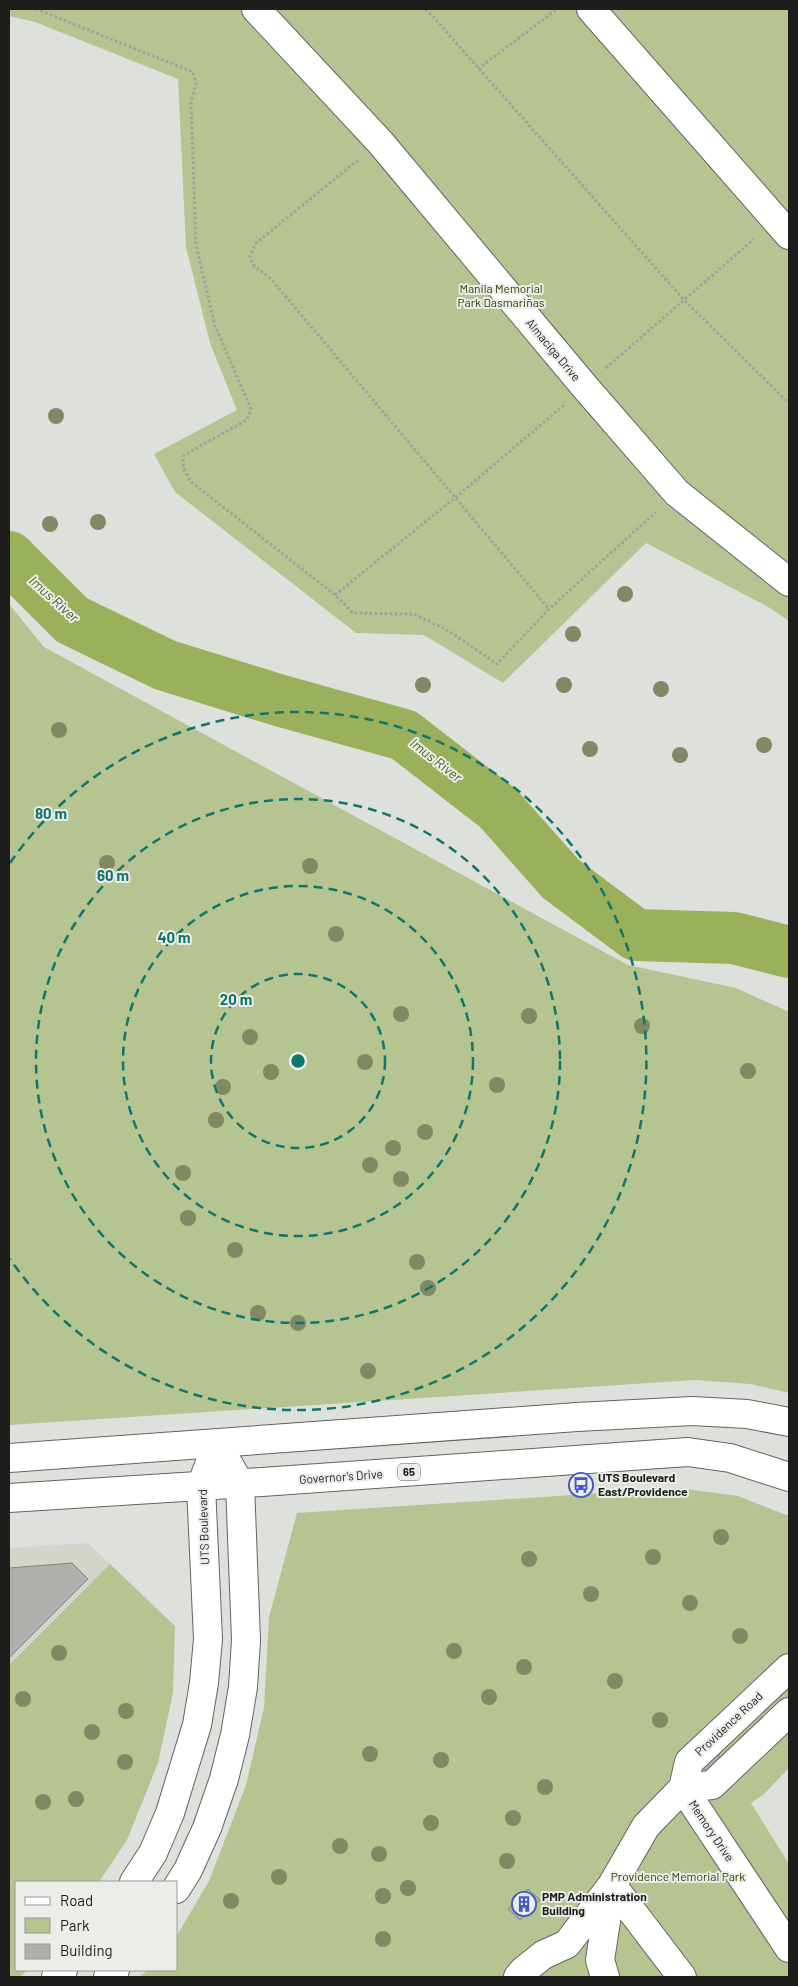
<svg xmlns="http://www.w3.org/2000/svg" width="798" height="1986" font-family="Barlow,sans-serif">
<rect width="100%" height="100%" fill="#dee0dc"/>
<path fill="#d1d5ca" d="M88,1543L110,1564L9,1665V1548Z"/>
<path fill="#b5c491" d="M9,9H789V621L770,608L646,543L503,683L424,635L356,633L175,492L154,454L237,410L210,343L186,247L178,79L35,22L9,16Z
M9,604L44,647L628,965L736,988L789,1012V1393L750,1384L695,1380L9,1425Z
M678,1488L738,1496L789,1516V1768L764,1794L751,1803L789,1864V1977H140L147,1970H176V1937L209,1881L246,1785L264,1708L269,1617L297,1513Z
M110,1564L175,1626L173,1693L158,1763L127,1840L99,1882H16V1970H27L20,1977H9V1665Z"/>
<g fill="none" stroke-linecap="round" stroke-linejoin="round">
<path stroke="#9ab05b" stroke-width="52" d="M9,557L72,620L165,665L278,700L404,735L498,808L561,879L636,935L734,938L789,952"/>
</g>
<path fill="#aeb0ac" stroke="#848582" d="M72,1563L88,1579L9,1658V1568Z
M717,1753L723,1760L708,1773L702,1767Z
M528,1889L540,1900L520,1920L508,1909Z"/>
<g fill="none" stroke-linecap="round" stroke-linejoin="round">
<defs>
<path id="minor" d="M256,9L380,142L585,387L677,493L789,582
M591,9L789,235
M683,1788L789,1948
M683,1788L712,1785L789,1712
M612,1885L682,1977
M518,1977L523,1971L543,1955L567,1944L612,1885L646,1826L683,1788L689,1762L789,1668
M605,1977L600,1960L611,1889"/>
<path id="major" d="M134,1882L153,1853L170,1813L197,1725L204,1683L208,1639L201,1486L217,1444
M176,1889L188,1870L207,1828L224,1779L235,1735L243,1687L246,1640L240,1484L217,1444
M56,1977L63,1970
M108,1977L115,1970"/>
<path id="highway" d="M9,1458L577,1417L692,1411L747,1414L789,1422
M9,1498L262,1482L688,1452L730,1458L789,1477"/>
</defs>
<use href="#minor" stroke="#636461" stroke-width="30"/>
<use href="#major" stroke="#636461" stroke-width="30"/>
<use href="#highway" stroke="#636461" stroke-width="30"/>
<path stroke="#a0a29f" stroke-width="3" stroke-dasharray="2.5 2.5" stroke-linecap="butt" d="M36,9L193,72L196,84L191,102L196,245L215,326L251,409L247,420L184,455L183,467L190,481L335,595L353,613L414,614L449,631L497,664L549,609L656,512
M426,9L684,300L789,403
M478,69L557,9
M358,160L255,244L250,257L254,266L271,279L549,609
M606,368L754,239
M335,595L456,497L564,405"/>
<use href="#minor" stroke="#fff" stroke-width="28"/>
<use href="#major" stroke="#fff" stroke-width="28"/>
<use href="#highway" stroke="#fff" stroke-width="28"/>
</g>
<g fill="#808963">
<circle cx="56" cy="416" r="8"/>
<circle cx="98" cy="522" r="8"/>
<circle cx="50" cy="524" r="8"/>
<circle cx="625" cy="594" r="8"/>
<circle cx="573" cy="634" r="8"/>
<circle cx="423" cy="685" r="8"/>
<circle cx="564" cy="685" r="8"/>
<circle cx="661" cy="689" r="8"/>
<circle cx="59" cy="730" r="8"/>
<circle cx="764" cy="745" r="8"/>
<circle cx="590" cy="749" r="8"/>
<circle cx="680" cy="755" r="8"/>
<circle cx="107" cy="863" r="8"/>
<circle cx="310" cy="866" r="8"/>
<circle cx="336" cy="934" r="8"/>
<circle cx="401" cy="1014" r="8"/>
<circle cx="529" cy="1016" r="8"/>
<circle cx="642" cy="1026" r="8"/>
<circle cx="250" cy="1037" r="8"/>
<circle cx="365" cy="1062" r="8"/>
<circle cx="748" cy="1071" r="8"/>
<circle cx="271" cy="1072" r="8"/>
<circle cx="497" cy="1085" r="8"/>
<circle cx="223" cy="1087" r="8"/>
<circle cx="216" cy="1120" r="8"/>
<circle cx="425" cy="1132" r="8"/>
<circle cx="393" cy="1148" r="8"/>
<circle cx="370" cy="1165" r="8"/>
<circle cx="183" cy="1173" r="8"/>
<circle cx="401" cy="1179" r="8"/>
<circle cx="188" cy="1218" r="8"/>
<circle cx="235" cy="1250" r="8"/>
<circle cx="417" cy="1262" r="8"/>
<circle cx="428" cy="1288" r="8"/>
<circle cx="258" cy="1313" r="8"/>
<circle cx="298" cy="1323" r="8"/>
<circle cx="368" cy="1371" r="8"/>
<circle cx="721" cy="1537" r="8"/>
<circle cx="653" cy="1557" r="8"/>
<circle cx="529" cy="1559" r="8"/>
<circle cx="591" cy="1594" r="8"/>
<circle cx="690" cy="1603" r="8"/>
<circle cx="740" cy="1636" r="8"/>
<circle cx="454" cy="1651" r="8"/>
<circle cx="59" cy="1653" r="8"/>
<circle cx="524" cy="1667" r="8"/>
<circle cx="615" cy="1681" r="8"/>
<circle cx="489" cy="1697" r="8"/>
<circle cx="23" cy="1699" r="8"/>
<circle cx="126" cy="1711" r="8"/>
<circle cx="660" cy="1720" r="8"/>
<circle cx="92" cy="1732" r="8"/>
<circle cx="370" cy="1754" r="8"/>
<circle cx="441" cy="1760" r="8"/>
<circle cx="125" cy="1762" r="8"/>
<circle cx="545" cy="1787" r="8"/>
<circle cx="76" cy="1799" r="8"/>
<circle cx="43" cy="1802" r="8"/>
<circle cx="513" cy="1818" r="8"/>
<circle cx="431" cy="1823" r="8"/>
<circle cx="340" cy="1846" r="8"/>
<circle cx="379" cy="1854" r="8"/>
<circle cx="507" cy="1861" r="8"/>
<circle cx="279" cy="1877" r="8"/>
<circle cx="408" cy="1888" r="8"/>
<circle cx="383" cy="1896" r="8"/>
<circle cx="231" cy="1901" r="8"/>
<circle cx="383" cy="1939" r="8"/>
</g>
<g fill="none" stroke="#0f766e" stroke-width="2.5" stroke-dasharray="9 6">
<circle cx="298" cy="1061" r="87"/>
<circle cx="298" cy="1061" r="175"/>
<circle cx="298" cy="1061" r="262"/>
<path d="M10 863A349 349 0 1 1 10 1259"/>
</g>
<defs>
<symbol id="bus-ring" viewBox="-11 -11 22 22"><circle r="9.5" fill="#ebede9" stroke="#4357cb" stroke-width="1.5"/><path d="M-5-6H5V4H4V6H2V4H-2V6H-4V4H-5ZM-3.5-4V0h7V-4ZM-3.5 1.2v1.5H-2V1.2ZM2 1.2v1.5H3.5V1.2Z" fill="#4357cb"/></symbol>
<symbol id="building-ring" viewBox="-11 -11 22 22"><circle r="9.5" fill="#ebede9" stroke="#4357cb" stroke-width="1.5"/><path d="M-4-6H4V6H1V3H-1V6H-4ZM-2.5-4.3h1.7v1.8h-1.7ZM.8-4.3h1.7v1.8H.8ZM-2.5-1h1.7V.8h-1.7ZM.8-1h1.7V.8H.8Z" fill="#4357cb"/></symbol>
</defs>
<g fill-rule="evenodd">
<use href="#bus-ring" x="567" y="1471" width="28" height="28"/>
<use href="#building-ring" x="510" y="1890" width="28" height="28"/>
</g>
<g text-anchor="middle" stroke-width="4" stroke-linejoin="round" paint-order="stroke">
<rect fill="#ebede9" stroke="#5b5b5a" stroke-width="1" x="398" y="1463.5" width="22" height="17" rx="4"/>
<g font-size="11" font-weight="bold" fill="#1d1d1c">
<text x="409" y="1476">65</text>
</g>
<g font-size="12" fill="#344100" stroke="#ebede9">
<text x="501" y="293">Manila Memorial<tspan x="501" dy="14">Park Dasmariñas</tspan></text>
<text x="678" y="1881">Providence Memorial Park</text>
</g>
<g font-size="12" fill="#1d1d1c" stroke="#ebede9">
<text transform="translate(553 350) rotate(50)" y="4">Almaciga Drive</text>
<text transform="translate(341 1477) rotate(-4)" y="4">Governor's Drive</text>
<text transform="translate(204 1527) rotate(-92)" y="4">UTS Boulevard</text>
<text transform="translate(729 1724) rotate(-43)" y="4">Providence Road</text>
<text transform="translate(711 1831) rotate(56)" y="4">Memory Drive</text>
</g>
<g font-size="12" font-weight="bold" fill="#1d1d1c" stroke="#ebede9" text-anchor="start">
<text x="598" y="1482">UTS Boulevard<tspan x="598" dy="14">East/Providence</tspan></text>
<text x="542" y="1901">PMP Administration<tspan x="542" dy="14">Building</tspan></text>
</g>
<g font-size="14" font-style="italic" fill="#505f23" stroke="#ebede9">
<text transform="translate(54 599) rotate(42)" y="5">Imus River</text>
<text transform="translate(436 760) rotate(38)" y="5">Imus River</text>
</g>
</g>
<circle cx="298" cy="1061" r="8" fill="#0f766e" stroke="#ebede9" stroke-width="2.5"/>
<g font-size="15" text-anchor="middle" font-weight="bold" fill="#0f766e" stroke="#ebede9" stroke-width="4" stroke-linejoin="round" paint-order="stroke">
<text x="51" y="819">80 m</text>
<text x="113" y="881">60 m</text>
<text x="174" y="943">40 m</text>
<text x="236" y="1005">20 m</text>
</g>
<rect width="798" height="1986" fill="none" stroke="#1d1d1c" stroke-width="20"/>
<rect x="15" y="1881" width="162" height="90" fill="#ebede9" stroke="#999a97"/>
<rect x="25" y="1897" width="25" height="8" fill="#ffffff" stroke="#999a97"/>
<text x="60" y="1906" font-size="15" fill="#1d1d1c">Road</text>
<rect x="25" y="1918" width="25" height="15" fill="#b5c491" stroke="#999a97"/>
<text x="60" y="1931" font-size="15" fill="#1d1d1c">Park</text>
<rect x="25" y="1944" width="25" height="15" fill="#aeb0ac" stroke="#999a97"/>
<text x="60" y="1956" font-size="15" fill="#1d1d1c">Building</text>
</svg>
